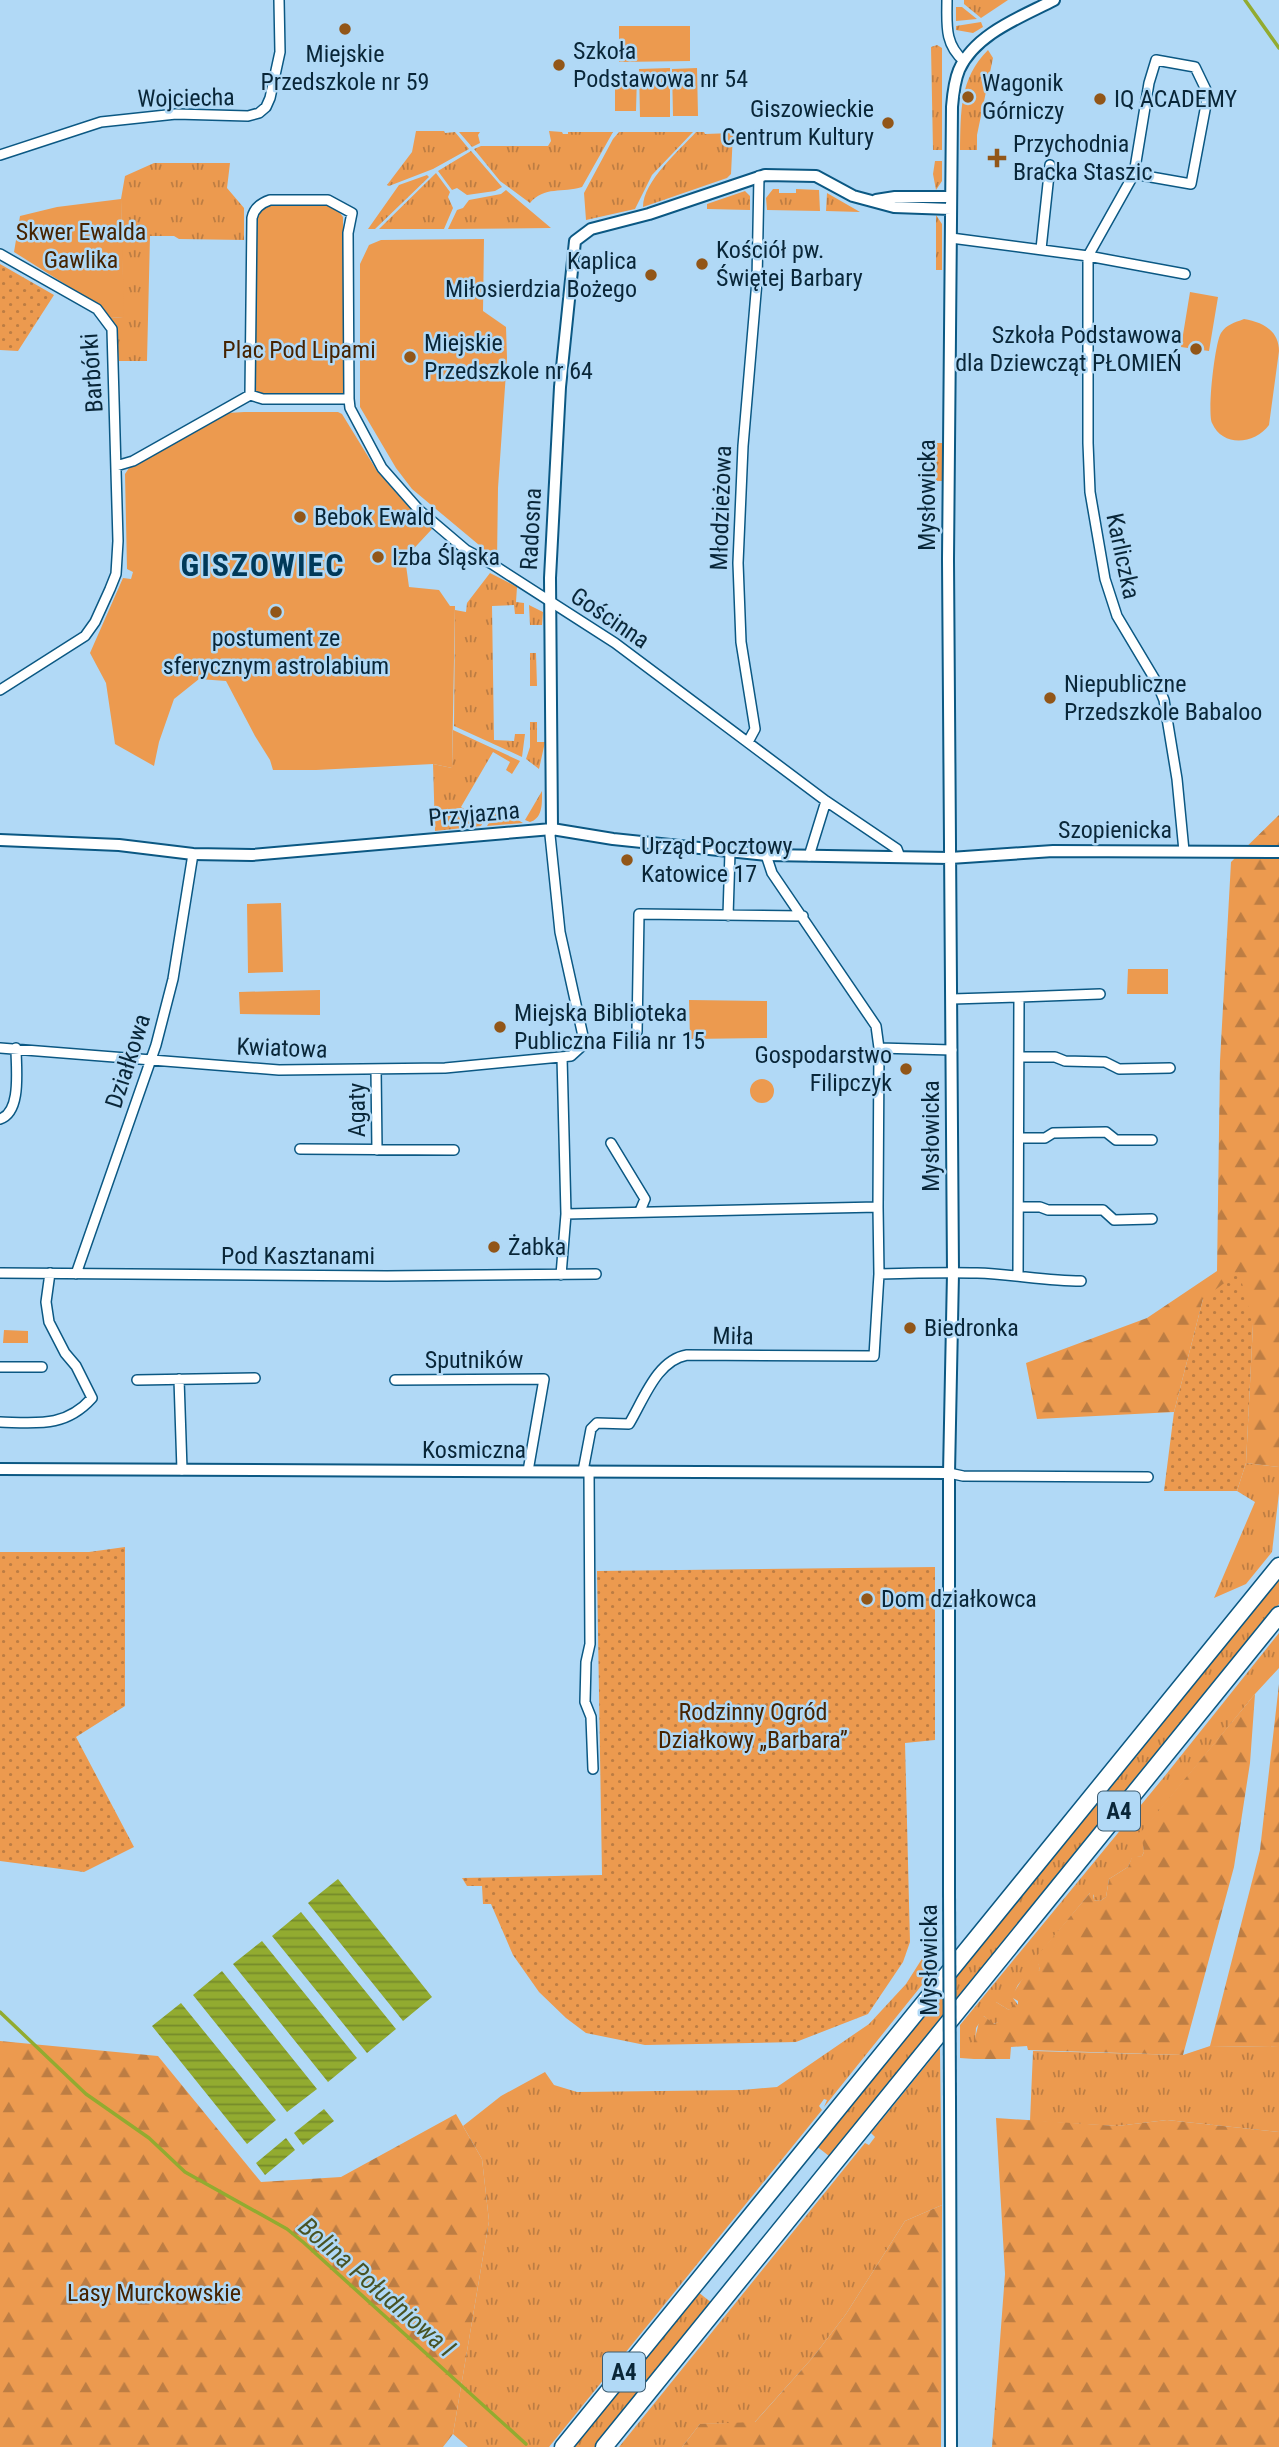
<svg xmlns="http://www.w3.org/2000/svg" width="1279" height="2447" font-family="'Roboto Condensed',sans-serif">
<defs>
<pattern id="grass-tufts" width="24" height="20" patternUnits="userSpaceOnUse" patternTransform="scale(1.75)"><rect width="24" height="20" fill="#ec9a4f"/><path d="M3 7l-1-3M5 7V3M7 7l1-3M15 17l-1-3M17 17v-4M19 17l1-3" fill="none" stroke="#bd7d43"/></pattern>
<pattern id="forest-firs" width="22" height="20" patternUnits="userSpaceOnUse" patternTransform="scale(1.75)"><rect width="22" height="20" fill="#ec9a4f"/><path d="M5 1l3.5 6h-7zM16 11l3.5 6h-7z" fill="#bd7d43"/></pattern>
<pattern id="garden-dots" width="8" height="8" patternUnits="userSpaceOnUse" patternTransform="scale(1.75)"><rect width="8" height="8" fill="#ec9a4f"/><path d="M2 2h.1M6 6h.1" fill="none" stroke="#bd7d43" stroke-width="1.8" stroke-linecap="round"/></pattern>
<pattern id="water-rules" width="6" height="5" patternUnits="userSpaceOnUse" patternTransform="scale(1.75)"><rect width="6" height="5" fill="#92ab30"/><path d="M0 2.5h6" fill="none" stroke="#758b2a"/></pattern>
</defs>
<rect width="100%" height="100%" fill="#b1d9f6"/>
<path fill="url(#grass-tufts)" d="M964,0H1008L981,18L964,4Z
M956,7H962L977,19L956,21Z
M981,22L983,27L973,33L956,30V26Z
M937,45L942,48V150H933L931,47Z
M988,50L993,58L977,135V150H960C961,112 959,79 988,50Z
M416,131H444L445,133L455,132L469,149L433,169L389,186L387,185L412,152Z
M549,131L562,132L563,134H568V132H613L582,187C563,193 544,186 530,203L500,181L474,149L481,146H548L551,141Z
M459,132H480L478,135L480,143L472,147Z
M619,132H693L652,175L635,209L586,220L584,193L613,139Z
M696,132H704L705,134L733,133L731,174L727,178L643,207C643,181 679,151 696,132Z
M471,151L502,187L495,191L467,195L457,188L452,190L438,171Z
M935,161H942V181L936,190L933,174Z
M154,163H230L227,188L244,208V240L179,239L174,236H150L147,361H119L116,332L110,318L123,317L121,199L125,176Z
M436,173L450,192L448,197L453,208L444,229H379Z
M427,175L429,177L375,229H368L399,185Z
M773,189H779V193H796V189L819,190L820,211L767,210L766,198Z
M506,190L551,228L448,229L457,210L463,208L469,200L501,194Z
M745,191L750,196V210L707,209V204Z
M827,193L860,212L826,211Z
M936,215L942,224V270H936Z
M936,443H942V481H936Z
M490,573L517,587L516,602L524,603V614H515L514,605L492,606L494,740L514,741L515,734H525L522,757L454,726L455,610L466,612L467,603Z
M529,605L543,612L542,625H530Z
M530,653H536L537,686H530Z
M530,722H537V742H545L539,769L526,759L530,747Z
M453,730L520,761L512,774L506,770L510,762L493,752L461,807L477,817L481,813L486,816L481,826L435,831L433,764L452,768Z
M542,791C542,803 543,818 530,822L525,820Z
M497,809L508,815L507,820H518L523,823L487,826Z
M1246,1463L1279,1467V1493L1272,1552L1246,1584L1214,1598L1255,1502L1237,1491Z
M1279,1577V1604L829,2156L815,2145Z
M1279,1633V1668L1255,1694L1142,1832L1144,1852L1142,1856L1132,1858L1128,1867L1109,1879L1106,1897L1100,1901L1093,1900L1094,1895L1090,1893L1037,1957L1040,1970C1025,1980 1018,1977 1013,1998L1018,2005L1009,2010L996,2002L999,2022L993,2024L984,2016L976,2028L974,2059L960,2058V2025L1164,1777Z
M925,1954L938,1965L824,2107L827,2100L824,2099L819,2106L822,2110L549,2447H468L453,2434L489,2221L482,2159L463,2126L501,2096L545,2072L554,2085L577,2092L742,2090L777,2087L869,2024L906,1984Z
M1210,2046L1279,2047V2132L1167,2120L1117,2126L1030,2121L1033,2051L1183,2055Z
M940,2048L942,2205L905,2221L846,2314L814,2356L754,2423L700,2424L682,2447H619L865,2143L869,2145L875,2137L871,2133Z
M698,2292L712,2303L595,2447H572Z"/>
<path fill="url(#forest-firs)" d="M1279,815V1467L1246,1463L1253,1324L1203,1299L1174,1412L1037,1419L1026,1363L1147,1318L1217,1271L1220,1061L1231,862Z
M1279,1684V2047L1210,2046L1260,1850Z
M1255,1694L1250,1763L1234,1867L1183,2055L1028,2050L1027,2046L1011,2047L1010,2059H974L973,2046L980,2018L984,2016L994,2024L998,2022L997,2016L993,2014V2007L996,2002L1009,2010L1014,2004L1018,2005V2001L1011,1997L1021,1981L1028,1974L1040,1970L1036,1957L1090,1893L1094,1890L1093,1900L1100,1901L1106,1897L1109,1879L1128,1867L1132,1857L1142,1856L1144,1852L1141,1832Z
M0,2041L158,2056L261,2182L341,2177L456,2114L482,2159L489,2221L453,2434L443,2447H0Z
M996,2118L1117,2126L1167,2120L1279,2132V2447H992L1005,2274Z
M942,2205L941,2447H682L700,2424L755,2422L814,2356L846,2314L905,2221Z"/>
<path fill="#ec9a4f" d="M619,26H690V61L619,62Z
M670,68V117H640L639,69Z
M697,68L698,116H673L672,69Z
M615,75H637L636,111H615Z
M121,199L124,317L110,318L95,303L14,252L20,216L57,207Z
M268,204C290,204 330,195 343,217L344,395H260L254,390V223L258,212Z
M484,239L483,311L506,327L507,358L498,488L497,560L412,489L396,468L360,407V264L369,245L381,240Z
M1190,292L1218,297L1209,351L1181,347Z
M1244,319C1262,322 1279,330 1279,351L1269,425C1255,444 1223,448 1212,423C1207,412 1215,342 1221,333C1227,324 1234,323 1244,319Z
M244,412H338L342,414L377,471L414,513L432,529L405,558L409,587L439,590L450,606H455L452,768L433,764L316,770H273L270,760L255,736L226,681L199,679L174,699L159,742L154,766L115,744L106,683L90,653L123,578L131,579L133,572L127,569L125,474L129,468L228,413Z
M281,903L283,972L248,973L247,904Z
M1128,969H1168V994H1127Z
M320,990V1015L240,1014L239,992Z
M689,1000L767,1001V1038L690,1039Z
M750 1091a12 12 0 1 1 24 0a12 12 0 1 1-24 0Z
M4,1330L28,1331V1343H3Z"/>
<path fill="url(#garden-dots)" d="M0,264L54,295L18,351L0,350Z
M1239,1272L1253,1324L1246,1463L1237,1491H1164L1174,1412L1203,1299Z
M125,1547V1706L76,1737L134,1847L84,1872L0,1861V1552H89Z
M935,1567V1740L905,1743L910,1942L903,1962L868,2014L796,2042L645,2045L586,2033L566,2018L539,1992L513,1955L491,1904H483L482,1886H467L462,1878L602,1875L597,1571Z"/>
<path fill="url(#water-rules)" d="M338,1879L432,1997L403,2021L308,1903Z
M301,1912L396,2029L367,2053L272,1936Z
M262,1941L357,2058L328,2082L233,1964Z
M222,1971L317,2089L287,2112L193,1995Z
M181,2003L276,2120L247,2144L152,2026Z
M324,2109L334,2121L303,2145L294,2133Z
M286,2138L295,2150L265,2175L256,2163Z"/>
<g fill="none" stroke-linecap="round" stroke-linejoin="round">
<path stroke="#92ab30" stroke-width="3.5" d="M1245,0L1279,48
M0,2012L86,2094L149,2138L185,2172L287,2229L303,2242L526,2444"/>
<defs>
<path id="minor" d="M947,0C947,24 944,44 964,61
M0,155L101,122L176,114L248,116L259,113L266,107L270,98L280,52L279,0
M1134,174L1191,184L1208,94L1195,67L1156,60L1149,83L1134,174L1088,256L1185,274
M951,238L1088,256V443L1090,492L1105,579L1117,616L1157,683L1164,700L1177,779L1184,851
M1041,249L1050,165
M0,254L97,309L112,329L118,541L116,574L110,589L95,622L85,636L0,690
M349,399H263L250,395L252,218C254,208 261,203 270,200H328L352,213L348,233L349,399L350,408L382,468L419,510L466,550L492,564L615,643L826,801L897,849L900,857
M116,466L133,461L250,395
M748,742L755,729L741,642L738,563L743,446L757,281L759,176
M766,855L772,873L876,1026L879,1048L878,1207
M809,856L826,801
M728,916L730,852
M1019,997L1100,994
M952,999L1019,997L1018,1276
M637,1032L639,914L803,916
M0,1048L279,1070L445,1068L571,1056L582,1046L583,1036L560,932L550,835L552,829
M879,1048L952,1050
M1020,1057H1055L1065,1061L1105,1062L1119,1069L1170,1068
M376,1069L377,1150
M0,1119C22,1112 16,1068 16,1048
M1020,1138H1045L1053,1133L1106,1132L1116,1140H1152
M611,1143L645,1199L640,1211
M300,1149L454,1150
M1019,1207H1040L1048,1210H1103L1114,1220L1152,1219
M566,1214L878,1207L879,1274L874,1356L687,1355C657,1360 644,1399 629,1424L597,1423L591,1429L583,1471
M0,1273L387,1276L596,1274
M76,1274L156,1045L173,979L193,854
M879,1274C911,1273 945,1272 977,1273C1012,1274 1046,1281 1081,1281
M561,1275L566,1214L562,1057
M0,1367H42
M179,1379L182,1470
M137,1380L255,1378
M395,1380L544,1379L528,1471
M0,1422C37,1423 65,1428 92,1398L76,1366L65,1353L49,1322L46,1302L50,1273
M589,1471L590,1644L586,1662L585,1702L591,1717L593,1769
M949,1473L963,1476L1148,1477"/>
<path id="tertiary" d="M876,200L895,197H951
M552,829L550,578L560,387L575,241L591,229L649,214L765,175L816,176L853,196L894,207L951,209
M0,840L119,845L193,854L252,855L552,829L613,839L766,855L950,858L1053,851L1279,852
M0,1469L949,1473
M949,1891V1473L953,1273L948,560L952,107C953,95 954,82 959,70C975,34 1021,17 1054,0
M950,2101L951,2447"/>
<path id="motorway" d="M563,2447L1279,1566
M604,2447L1279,1615"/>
</defs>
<use href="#minor" stroke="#0b5883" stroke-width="12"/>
<use href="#tertiary" stroke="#0b5883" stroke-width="14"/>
<use href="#motorway" stroke="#0b5883" stroke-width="19"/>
<use href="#minor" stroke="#fff" stroke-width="9"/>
<use href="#tertiary" stroke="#fff" stroke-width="10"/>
<use href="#motorway" stroke="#fff" stroke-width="16"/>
<defs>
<path id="tertiary-bridge" d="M949,1891L950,2101"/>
</defs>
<use href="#tertiary-bridge" stroke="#0b5883" stroke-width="14" stroke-linecap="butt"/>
<use href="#tertiary-bridge" stroke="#fff" stroke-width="10"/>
</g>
<g fill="#925618" stroke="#b1d9f6" stroke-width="2.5">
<circle cx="345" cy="29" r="7"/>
<circle cx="559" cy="65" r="7"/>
<circle cx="968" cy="97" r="7"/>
<circle cx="1100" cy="99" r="7"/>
<circle cx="888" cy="123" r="7"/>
<path d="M993.5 147.5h7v7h7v7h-7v7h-7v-7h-7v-7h7z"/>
<circle cx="702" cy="264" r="7"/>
<circle cx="651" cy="275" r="7"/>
<circle cx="1196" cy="349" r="7"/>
<circle cx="410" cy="357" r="7"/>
<circle cx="300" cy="517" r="7"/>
<circle cx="378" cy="557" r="7"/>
<circle cx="276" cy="612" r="7"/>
<circle cx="1050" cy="698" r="7"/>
<circle cx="627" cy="860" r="7"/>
<circle cx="500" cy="1027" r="7"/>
<circle cx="906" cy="1069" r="7"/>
<circle cx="494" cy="1247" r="7"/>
<circle cx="910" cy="1328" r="7"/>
<circle cx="867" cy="1599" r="7"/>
</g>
<g text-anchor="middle" stroke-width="5" stroke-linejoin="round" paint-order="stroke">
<g fill="#b1d9f6" stroke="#3b5c71" stroke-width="2">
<rect x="1098" y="1791.5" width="42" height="39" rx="5"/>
<rect x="603" y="2352.5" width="42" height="39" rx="5"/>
</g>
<g font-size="23" font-weight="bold" fill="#092638">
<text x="1119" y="1819">A4</text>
<text x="624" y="2380">A4</text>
</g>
<g font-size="24" fill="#092638" stroke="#b1d9f6" text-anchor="start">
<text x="573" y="59">Szkoła<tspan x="573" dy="28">Podstawowa nr 54</tspan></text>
<text x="345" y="62" text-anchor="middle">Miejskie<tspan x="345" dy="28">Przedszkole nr 59</tspan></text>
<text x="982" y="91">Wagonik<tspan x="982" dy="28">Górniczy</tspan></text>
<text x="1114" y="107">IQ ACADEMY</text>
<text x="874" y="117" text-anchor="end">Giszowieckie<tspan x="874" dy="28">Centrum Kultury</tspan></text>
<text x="1013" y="152">Przychodnia<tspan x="1013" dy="28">Bracka Staszic</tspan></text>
<text x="716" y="258">Kościół pw.<tspan x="716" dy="28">Świętej Barbary</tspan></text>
<text x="637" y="269" text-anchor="end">Kaplica<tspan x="637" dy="28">Miłosierdzia Bożego</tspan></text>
<text x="1182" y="343" text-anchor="end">Szkoła Podstawowa<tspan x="1182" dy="28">dla Dziewcząt PŁOMIEŃ</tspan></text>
<text x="424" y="351">Miejskie<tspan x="424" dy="28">Przedszkole nr 64</tspan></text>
<text x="314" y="525">Bebok Ewald</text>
<text x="392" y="565">Izba Śląska</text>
<text x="276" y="646" text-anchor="middle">postument ze<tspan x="276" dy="28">sferycznym astrolabium</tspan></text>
<text x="1064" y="692">Niepubliczne<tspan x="1064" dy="28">Przedszkole Babaloo</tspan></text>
<text x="641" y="854">Urząd Pocztowy<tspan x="641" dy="28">Katowice 17</tspan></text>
<text x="514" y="1021">Miejska Biblioteka<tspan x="514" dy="28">Publiczna Filia nr 15</tspan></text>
<text x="892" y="1063" text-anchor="end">Gospodarstwo<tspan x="892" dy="28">Filipczyk</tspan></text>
<text x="508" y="1255">Żabka</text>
<text x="924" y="1336">Biedronka</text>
<text x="881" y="1607">Dom działkowca</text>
</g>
<g font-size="24" fill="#092638" stroke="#b1d9f6">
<text transform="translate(186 98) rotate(-1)" y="8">Wojciecha</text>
<text transform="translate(92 373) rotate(-94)" y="8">Barbórki</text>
<text transform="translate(927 495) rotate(-90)" y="8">Mysłowicka</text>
<text transform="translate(721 508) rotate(-88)" y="8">Młodzieżowa</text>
<text transform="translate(531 529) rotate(-87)" y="8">Radosna</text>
<text transform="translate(1123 556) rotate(78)" y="8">Karliczka</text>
<text transform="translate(610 618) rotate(34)" y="8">Gościnna</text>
<text transform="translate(474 814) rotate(-5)" y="8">Przyjazna</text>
<text x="1115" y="838">Szopienicka</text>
<text transform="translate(282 1048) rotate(2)" y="8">Kwiatowa</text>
<text transform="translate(128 1061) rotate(-72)" y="8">Działkowa</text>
<text transform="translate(357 1110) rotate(-90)" y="8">Agaty</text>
<text transform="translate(931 1136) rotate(-90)" y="8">Mysłowicka</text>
<text x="298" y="1264">Pod Kasztanami</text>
<text transform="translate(733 1336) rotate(1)" y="8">Miła</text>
<text x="474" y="1368">Sputników</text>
<text x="474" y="1458">Kosmiczna</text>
<text transform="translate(929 1960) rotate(-90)" y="8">Mysłowicka</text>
</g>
<g font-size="24" fill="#462300" stroke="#b1d9f6">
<text x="81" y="240">Skwer Ewalda<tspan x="81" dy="28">Gawlika</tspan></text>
<text x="299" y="358">Plac Pod Lipami</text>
<text x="753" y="1720">Rodzinny Ogród<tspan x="753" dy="28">Działkowy „Barbara”</tspan></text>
<text x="154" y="2301">Lasy Murckowskie</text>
</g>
<g font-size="26" font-style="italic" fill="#485324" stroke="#b1d9f6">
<text transform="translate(377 2287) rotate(41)" y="9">Bolina Południowa I</text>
</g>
<g font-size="32" font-weight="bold" letter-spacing="2" fill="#003959" stroke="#b1d9f6">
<text x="263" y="576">GISZOWIEC</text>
</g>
</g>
</svg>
